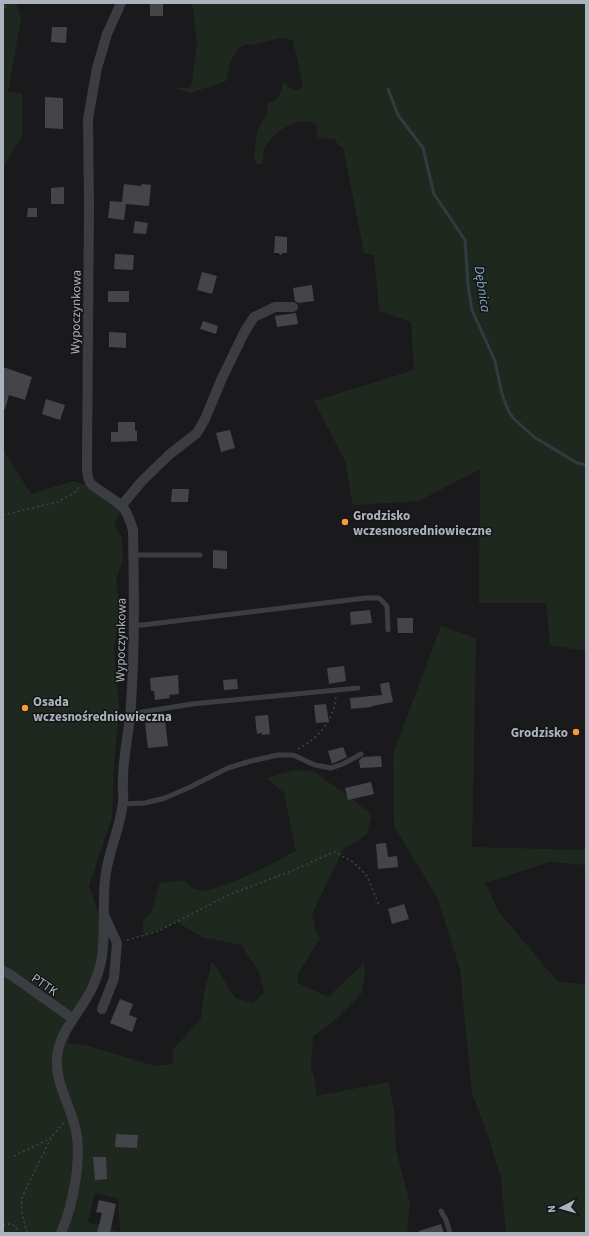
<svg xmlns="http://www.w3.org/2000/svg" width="589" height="1236" font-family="'Source Sans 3',sans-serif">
<rect width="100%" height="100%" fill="#1a1a1c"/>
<path fill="#1f281f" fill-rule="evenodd" d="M3,3H16L21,19L8,92L22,93L23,134L3,168Z
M192,3H581L586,5V651L550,645L546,603H479L480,469L419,501L353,505L345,461L314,401L414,370L411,322L379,311L374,255L364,253L343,147L339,146L334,138L329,139L317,137V125C300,114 275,131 266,145C263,150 263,158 262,164H257L254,159L257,131L267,113L268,102L275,101L280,94L284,82L289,87L296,90L303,87L293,40L282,38L252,45L246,44L239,48L230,62L226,81L190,93L174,88H188L192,84L197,42Z
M3,450L31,494L73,481L97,489L121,511L114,524L122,538L123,559L116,580L120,608L114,649L119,708L114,765L112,817L89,886L101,922L95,969L90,982L75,1009L71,1011L65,1010L3,969Z
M441,626L476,638L472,847L586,850V865L550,862L485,883L499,912L558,982L586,984V1233H506L501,1178L487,1133L472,1093L460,969L437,897L394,826L393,754Z
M295,770L313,771L352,799L372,815L367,834L343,850L312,914L316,932L320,939L297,975L298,983L328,997L364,963L365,976L361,994L333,1022L313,1036L311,1067L314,1078L317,1096L388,1082L394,1110L396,1150L410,1204L407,1233H3V971L74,1023L67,1043L85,1045L155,1066L173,1064V1049L201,1019L204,993L212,961L235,998L253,1003L264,993L259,972L241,945L202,937L177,922L144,936L143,921L151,913L160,883L184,880C188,885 192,889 199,890C215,895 278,860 296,851L284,793L267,778ZM95,1193L118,1199L120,1232L88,1222Z"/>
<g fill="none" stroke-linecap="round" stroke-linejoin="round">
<path stroke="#2f3c41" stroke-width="3" d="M388,89L398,115L423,148L434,194L465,240L468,285L472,310L495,361L502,394L508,410L513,418L534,437L577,463L586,465"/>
</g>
<path fill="#444549" d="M150,3H163V16H150Z
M52,27H67L66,43L51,42Z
M45,97L63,98V129L45,128Z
M124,184L141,186L142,184L151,185L149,206L126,204L124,220L108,218L110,201L122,202Z
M64,187V204H51V188Z
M28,208H37V217H27Z
M135,221L148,223L146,234L133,233Z
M275,236L287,237V253H283L281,255L278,253H274Z
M115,254L134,255L133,270L114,269Z
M202,272L217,276L212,294L197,290Z
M312,285L314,301L298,303L295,301L293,288Z
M108,291H129V302H108Z
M296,313L298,324L277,327L275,316Z
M203,321L218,326L216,334L200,329Z
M109,332L126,333V348L109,347Z
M3,367L32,377L25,400L9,395L5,409H3Z
M46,399L65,405L60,420L42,414Z
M118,422H135V431H137V441L111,442V432H118Z
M230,430L235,448L221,452L216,433Z
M172,489H189L188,502H171Z
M213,550L227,551V569L213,568Z
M370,610L372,623L351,625L350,612Z
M397,618H413V633H398Z
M344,666L346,681L329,684L327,668Z
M178,675L179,694L169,695L170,698L155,700L154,691H151L150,678Z
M237,679L238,689L224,690L223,680Z
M389,682L393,702L372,706V707L351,709L350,698L382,695L380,684Z
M326,704L329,722L316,723L314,705Z
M268,715L270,734L262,735V733L257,734L255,716Z
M165,720L168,746L148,748L145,723Z
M343,747L347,757L332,764L328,751Z
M381,756L382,767L360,768L359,760L363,757Z
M371,782L374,794L348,800L345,788Z
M386,843L388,857L397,856L398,867L378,869L376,844Z
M404,904L409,919L392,924L388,909Z
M120,999L133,1004L129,1015L137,1018L132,1032L110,1023Z
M116,1134L138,1135L137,1148L115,1147Z
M93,1157H106L107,1179L95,1180Z
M99,1200L116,1204L110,1233H97L102,1213L96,1212Z
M441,1224L444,1233H419V1231Z"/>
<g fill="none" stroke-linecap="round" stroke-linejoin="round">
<path stroke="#414449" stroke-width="1.5" stroke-dasharray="2 3" stroke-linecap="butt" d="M3,12L7,3
M3,515L57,502L74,493L80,485
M298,749C319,738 334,720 336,696
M127,940L159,931L226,896L294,870L320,858L335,852L353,862L367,876L379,905
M14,1156L51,1138
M3,1225L9,1224L16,1226L18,1233
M27,1233C24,1220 19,1209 23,1195L51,1138L64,1122"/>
<path stroke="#3b3d42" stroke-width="5" d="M133,555H200
M134,626L366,598H379L387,606L388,630
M130,714L192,704L358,688
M123,804L145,803L165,798L188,788L228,768L251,761L278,755H293L315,765L331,768L343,764L361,754
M441,1211L446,1220L450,1233"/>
<path stroke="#3b3d42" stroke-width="10" d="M122,505L142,481L170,454L197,433L205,419L222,378L245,331L254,317L275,307H293
M3,971L11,975L72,1018
M102,1009L114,978L117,943L105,917
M61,1233C73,1206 83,1155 75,1127C69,1103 55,1082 57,1057C59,1034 75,1018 86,999C93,988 98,975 101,962C107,933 101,901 106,872C110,848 121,825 123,801C124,794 122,787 123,780C123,754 130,729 131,704C135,646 134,588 133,530C126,506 122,505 102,492C98,489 92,486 90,482C86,476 87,466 87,460L89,206L88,119L97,68L107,34L121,3"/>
</g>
<g fill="#f99a35" stroke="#151517" stroke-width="1.5">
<circle cx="345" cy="522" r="4"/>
<circle cx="25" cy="708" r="4"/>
<circle cx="576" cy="732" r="4"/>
</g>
<g text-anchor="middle" stroke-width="3" stroke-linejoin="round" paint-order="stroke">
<g font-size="13" fill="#acb3bc" stroke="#151517">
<text transform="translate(75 312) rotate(-89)" y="5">Wypoczynkowa</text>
<text transform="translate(120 640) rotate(-89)" y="5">Wypoczynkowa</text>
<text transform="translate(45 984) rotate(35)" y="5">PTTK</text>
</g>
<g font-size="13" font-weight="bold" fill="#acb3bc" stroke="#151517" text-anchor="start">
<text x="353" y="520">Grodzisko<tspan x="353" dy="15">wczesnosredniowieczne</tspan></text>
<text x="33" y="706">Osada<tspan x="33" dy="15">wczesnośredniowieczna</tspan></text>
<text x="568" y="737" text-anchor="end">Grodzisko</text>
</g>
<g font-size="14" font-style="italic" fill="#82a7b8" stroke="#151517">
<text transform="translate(483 289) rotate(81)" y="5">Dębnica</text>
</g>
</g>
<rect width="589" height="1236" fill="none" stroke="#acb3bc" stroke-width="8"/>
<g transform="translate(561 1208) rotate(264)" stroke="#151517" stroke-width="3" paint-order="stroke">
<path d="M0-3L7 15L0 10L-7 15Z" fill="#acb3bc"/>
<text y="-6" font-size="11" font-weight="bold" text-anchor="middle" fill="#acb3bc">N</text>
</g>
</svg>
